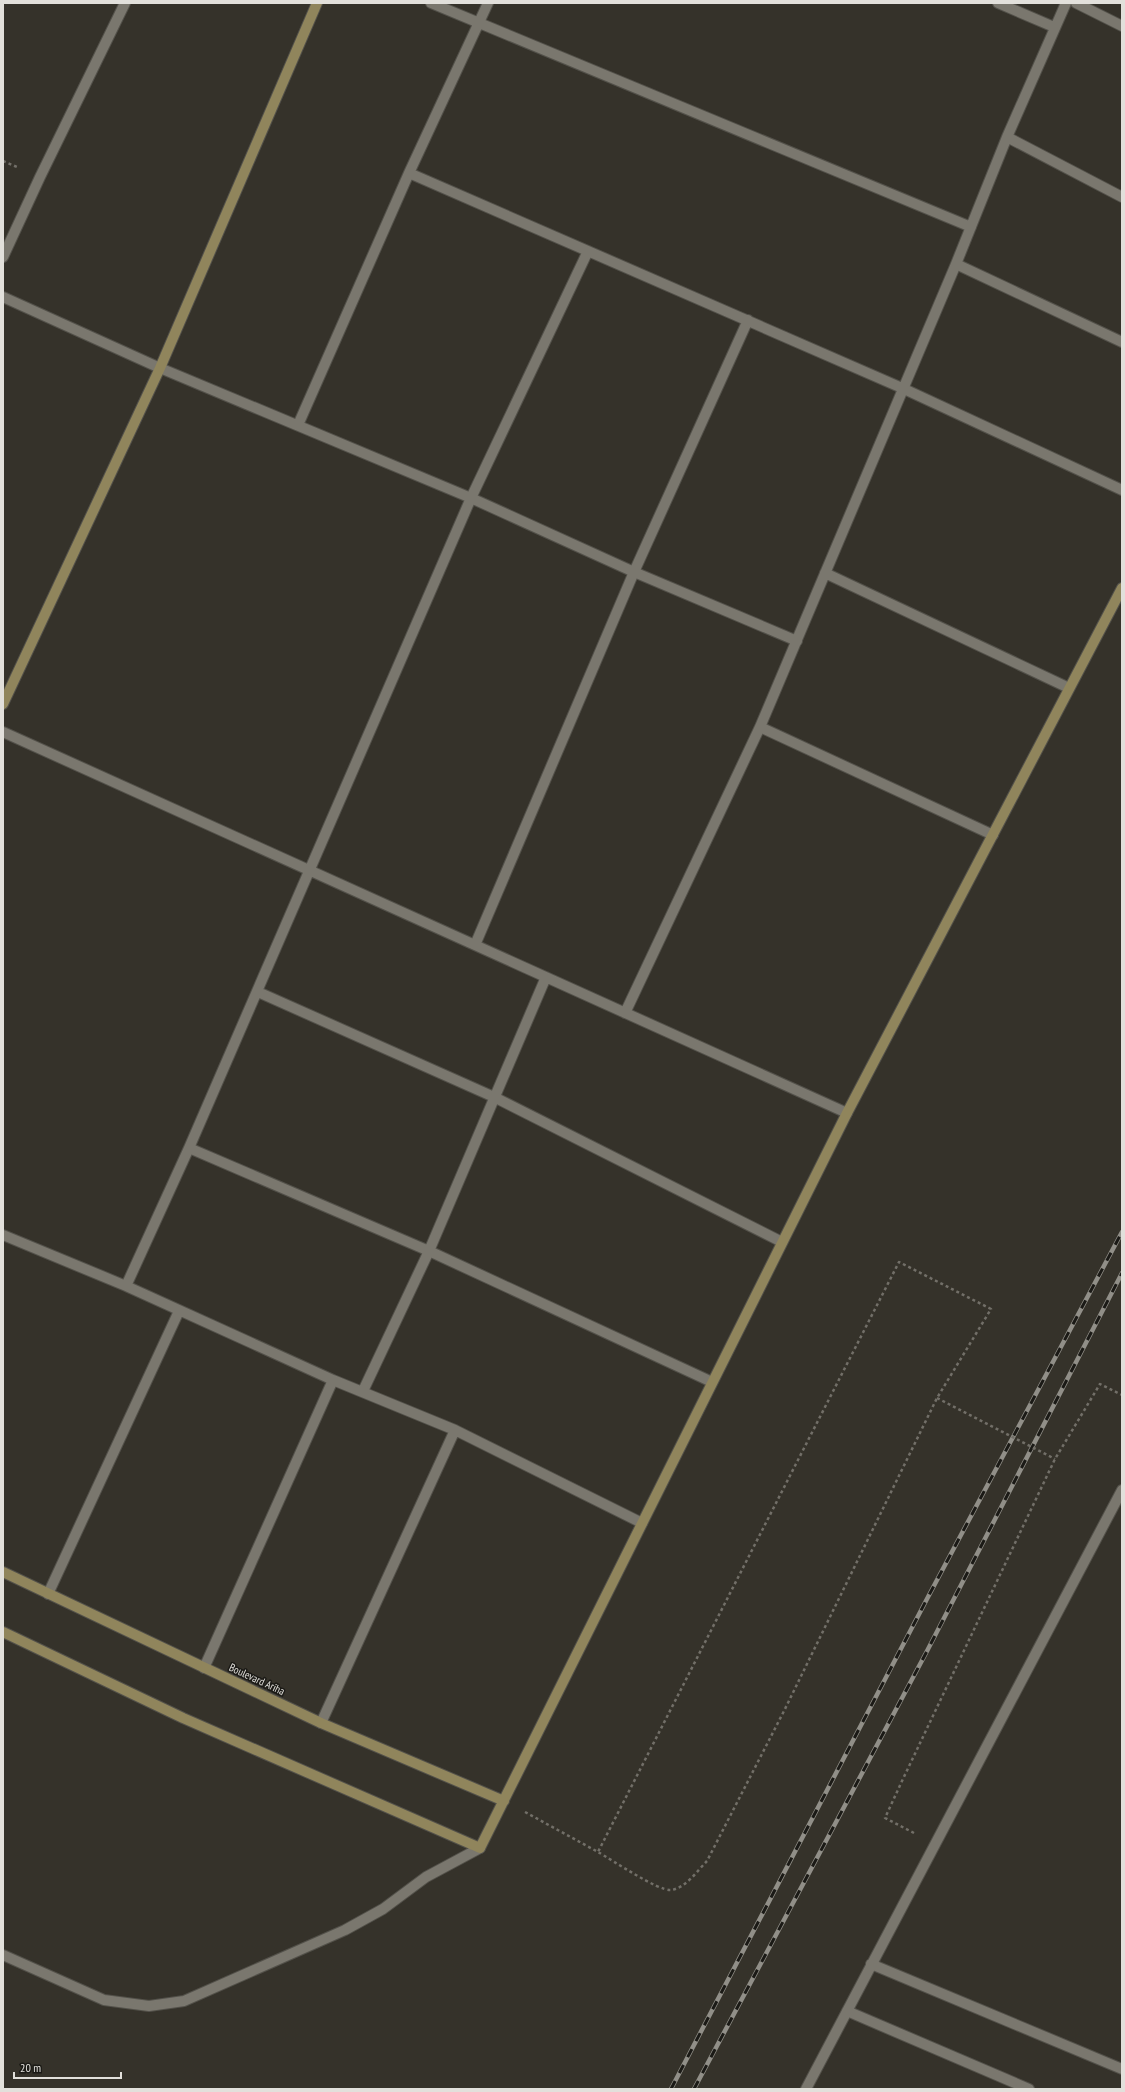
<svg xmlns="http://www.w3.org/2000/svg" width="1125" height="2092" font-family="'PT Sans Narrow',sans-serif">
<rect width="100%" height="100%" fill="#35322a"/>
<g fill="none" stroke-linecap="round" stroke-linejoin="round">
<defs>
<path id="street" d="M431,3L971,227
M998,3L1054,27
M1076,3L1122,26
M1007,137L1122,197
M409,173L902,388L1122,490
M3,257L40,177L125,3
M956,264L1122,342
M3,297L160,368L471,498L634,572L797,641
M298,425L409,173L488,3
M825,573L1069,688
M760,727L993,835
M3,732L847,1113
M475,945L634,572L748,320
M258,992L494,1097L782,1242
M625,1013L760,727L956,264L1007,137L1066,3
M189,1148L429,1251L712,1382
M3,1235L126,1286L333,1380L455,1430L642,1523
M126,1286L189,1148L471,498L588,251
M363,1391L429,1251L546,977
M48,1594L179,1311
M204,1668L333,1380
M321,1723L455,1430
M3,1955L104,2000L149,2006L184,2001L345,1930L383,1909L426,1877L480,1848
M871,1964L1122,2069
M847,2011L1029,2089
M806,2089L1122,1490"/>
<path id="secondary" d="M3,704L160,368L317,3
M3,1572L321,1723L504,1801
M3,1632L183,1718L480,1848L847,1113L1122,588"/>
</defs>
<use href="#street" stroke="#53514a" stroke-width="12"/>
<use href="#secondary" stroke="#53514a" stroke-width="12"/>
<path stroke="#726f68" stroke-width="2.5" stroke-dasharray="3 3" stroke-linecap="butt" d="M3,161L17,167
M525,1812L598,1852L899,1262L991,1309L937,1398L784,1711L707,1861C697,1871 686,1888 671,1890C658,1891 612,1860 598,1852
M914,1833L885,1818L902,1781L1055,1459L1100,1384L1122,1395"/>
<use href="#street" stroke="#7a776e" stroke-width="10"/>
<use href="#secondary" stroke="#90855c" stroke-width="10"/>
<defs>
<path id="rail" d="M671,2089L928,1597L1122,1232
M694,2089L926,1653L1122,1273"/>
</defs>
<use href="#rail" stroke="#918f88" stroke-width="4.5"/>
<use href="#rail" stroke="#1b1a16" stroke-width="3" stroke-dasharray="9" stroke-linecap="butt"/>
<path stroke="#726f68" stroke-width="2.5" stroke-dasharray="3 3" stroke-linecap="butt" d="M937,1398L1055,1459"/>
</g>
<g text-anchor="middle" stroke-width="3" stroke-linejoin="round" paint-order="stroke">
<g font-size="11" fill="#e2e0db" stroke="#1b1a16">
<text transform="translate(257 1679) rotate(25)" y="4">Boulevard Ariha</text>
</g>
</g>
<rect width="1125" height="2092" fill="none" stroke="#e2e0db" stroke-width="8"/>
<path d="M14 2072v6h107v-6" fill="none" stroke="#e2e0db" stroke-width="2"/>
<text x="20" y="2072" font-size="12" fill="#e2e0db" stroke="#1b1a16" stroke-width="3" paint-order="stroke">20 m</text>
</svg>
